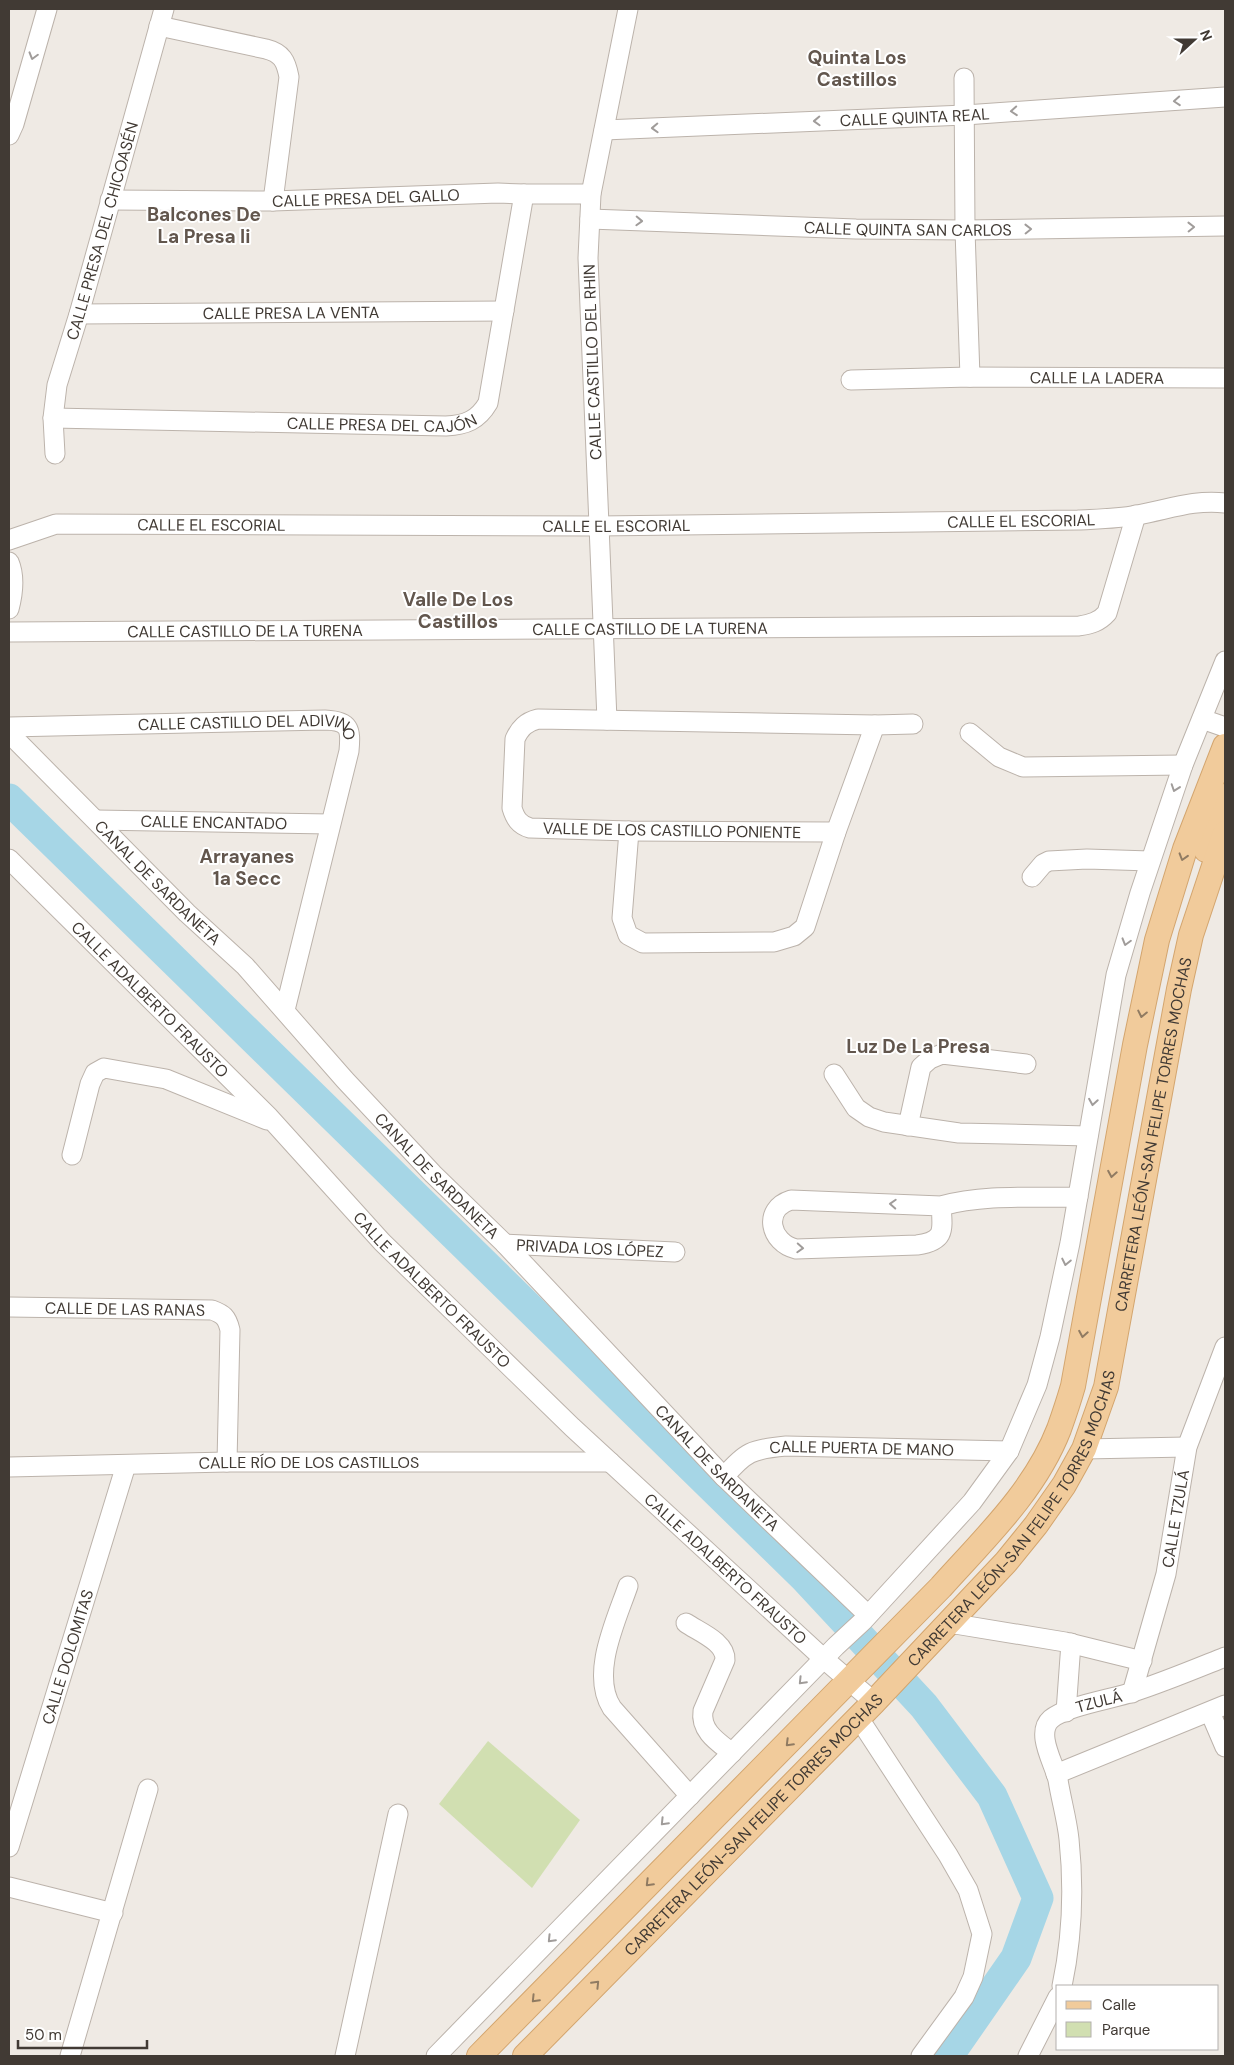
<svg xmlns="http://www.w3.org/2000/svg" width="1234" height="2065" font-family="'DM Sans',sans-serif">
<rect width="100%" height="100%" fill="#efeae4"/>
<path fill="#d1dfb1" d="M488,1741L580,1820L532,1888L439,1804Z"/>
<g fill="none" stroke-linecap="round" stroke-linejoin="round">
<path stroke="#a6d6e6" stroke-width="31" d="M9,799L805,1578L924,1706L992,1796L1038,1898L1016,1958L948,2056"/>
<defs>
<g id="minor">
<path d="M159,26L266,49C282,53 286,61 289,77L273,201"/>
<path d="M964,78L965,230L970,377"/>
<path id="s1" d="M604,130L965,115L1225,97"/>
<path d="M9,135L14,124L47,9"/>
<path id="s2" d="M110,200L273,201L498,193L524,194H591"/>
<path id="s3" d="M590,219L856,229L965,230L1225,226"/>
<path id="s4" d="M79,314L504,311"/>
<path id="s5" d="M851,380L970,377L1225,378"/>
<path id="s6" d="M53,418L446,426C466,425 478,420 488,403L524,194"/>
<path id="s7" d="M55,454L53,418L57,385L79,314L164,9"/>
<path id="s8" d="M9,540L56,524L598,526L1078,520C1097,519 1117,519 1137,515C1167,510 1194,499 1225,503"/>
<path d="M9,562C15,576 13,594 9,609"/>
<path id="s9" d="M9,632L1079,626C1091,624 1099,622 1107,613L1136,515"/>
<path d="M1202,719L1225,727"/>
<path d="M607,720L588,258L591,194L628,9"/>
<path id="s10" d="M9,727L325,720C350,721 351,729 349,751L285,1010"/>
<path id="s11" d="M9,733L187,913L245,966L345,1080L433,1174L505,1244L724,1477L868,1615"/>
<path d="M970,733L999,757L1023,767L1183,765"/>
<path id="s12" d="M96,820L330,824"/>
<path d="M629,831L622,918L628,935L643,943L774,942L794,936L805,927L836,832L875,725"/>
<path d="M836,832L629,831L530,828C519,825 515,818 512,808L515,739C520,728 526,722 538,719L875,725L913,724"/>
<path id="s13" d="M9,859L269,1117L382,1242L572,1427L824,1659L874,1702"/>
<path d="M1032,877L1043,864L1049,861L1087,859L1150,861"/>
<path d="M834,1074L856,1108L869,1117L884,1122L959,1133L1088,1136"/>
<path d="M908,1126L921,1067L930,1059L942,1054L1026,1064"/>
<path d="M72,1155L90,1084L95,1073L104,1068L166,1079L267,1120"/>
<path d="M941,1206C943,1231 945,1241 917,1245L796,1249C770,1243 762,1209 791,1200L941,1206C985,1194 1033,1198 1078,1197"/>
<path id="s14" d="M505,1244L675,1252"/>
<path id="s15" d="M9,1307L212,1310C223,1314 227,1317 230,1330L227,1462"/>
<path d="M1084,1449L1187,1447"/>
<path id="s16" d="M9,1467L227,1462H610"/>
<path id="s17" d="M724,1477C745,1452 752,1449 786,1446L1009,1451"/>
<path d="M628,1586C616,1621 590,1674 612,1708L690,1796"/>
<path d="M686,1623C699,1632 726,1642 725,1660L703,1711C700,1731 718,1742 732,1753"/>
<path d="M949,1623L1065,1642L1142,1661"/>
<path id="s18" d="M1132,1693L1166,1574L1187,1447L1225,1347"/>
<path d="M1066,1712L1071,1643"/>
<path d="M1210,1712L1225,1747"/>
<path d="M858,1717L948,1855L968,1890L982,1934L973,1977L964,1997L921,2056"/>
<path d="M1056,1774L1225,1705"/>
<path id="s19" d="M9,1847L126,1465"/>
<path d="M9,1887L113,1913"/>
<path id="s20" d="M1062,1986C1072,1939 1074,1887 1069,1839C1067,1820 1061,1799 1058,1780C1054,1763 1035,1733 1051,1719C1066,1706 1112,1699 1133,1692C1164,1682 1195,1669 1225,1657"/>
<path d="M70,2056L148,1789"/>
<path d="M345,2056L398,1814"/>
<path d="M436,2056L836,1646L863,1621L972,1502L1009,1451L1037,1385L1050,1337L1070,1243L1116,975L1140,893L1183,765L1225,661"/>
<path d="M1028,2056L1058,1997"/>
</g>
<g id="major">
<path d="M1206,850L1225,796"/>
<path d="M479,2056L941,1587C984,1539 1035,1491 1059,1429C1064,1415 1069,1400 1073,1386L1135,1045L1157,940L1185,849L1225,746"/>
<path id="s21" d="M525,2056L874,1702L1006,1562L1036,1525L1064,1485L1084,1449L1106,1387L1179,989L1191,935L1225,833"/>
</g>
</defs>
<use href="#minor" stroke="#bcb3ab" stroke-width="21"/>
<use href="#major" stroke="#d3a56e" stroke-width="26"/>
<use href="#minor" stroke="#fff" stroke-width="19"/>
<use href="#major" stroke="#f1cb9b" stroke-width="24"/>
</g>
<defs><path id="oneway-chevron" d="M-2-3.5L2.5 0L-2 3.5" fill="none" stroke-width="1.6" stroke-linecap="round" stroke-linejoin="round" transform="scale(1.25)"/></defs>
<g stroke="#a09c9a">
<use href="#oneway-chevron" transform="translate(33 56) rotate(106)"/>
<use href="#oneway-chevron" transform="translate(1177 101) rotate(176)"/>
<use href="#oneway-chevron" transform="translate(1014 111) rotate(176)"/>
<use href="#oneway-chevron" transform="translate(817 121) rotate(178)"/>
<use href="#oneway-chevron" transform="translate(655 128) rotate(178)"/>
<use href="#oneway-chevron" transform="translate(639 221) rotate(2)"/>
<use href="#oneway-chevron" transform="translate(1191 227) rotate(-1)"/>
<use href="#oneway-chevron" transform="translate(1028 229) rotate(-1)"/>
<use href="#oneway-chevron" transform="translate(1175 788) rotate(109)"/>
<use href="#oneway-chevron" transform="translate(1126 942) rotate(106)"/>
<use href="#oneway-chevron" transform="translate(1093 1102) rotate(99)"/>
<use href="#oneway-chevron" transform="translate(893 1204) rotate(-177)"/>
<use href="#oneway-chevron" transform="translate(800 1248) rotate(3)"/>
<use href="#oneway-chevron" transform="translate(1066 1262) rotate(102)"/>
<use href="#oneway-chevron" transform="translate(802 1681) rotate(134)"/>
<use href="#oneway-chevron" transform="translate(664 1822) rotate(134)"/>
<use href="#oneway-chevron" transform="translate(551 1939) rotate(134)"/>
</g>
<g stroke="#907b62">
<use href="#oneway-chevron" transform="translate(1183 857) rotate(107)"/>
<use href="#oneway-chevron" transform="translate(1142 1014) rotate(102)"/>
<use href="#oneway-chevron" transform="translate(1112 1174) rotate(100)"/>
<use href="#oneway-chevron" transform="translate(1083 1334) rotate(100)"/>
<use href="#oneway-chevron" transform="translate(789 1743) rotate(135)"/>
<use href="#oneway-chevron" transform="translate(649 1883) rotate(135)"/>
<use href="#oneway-chevron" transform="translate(596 1984) rotate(-46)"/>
<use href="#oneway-chevron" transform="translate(535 1999) rotate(134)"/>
</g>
<g text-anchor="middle" stroke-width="4" stroke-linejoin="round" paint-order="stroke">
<g font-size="16" fill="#413a34" stroke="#fff">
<text dy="6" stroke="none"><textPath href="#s1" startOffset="311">CALLE QUINTA REAL</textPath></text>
<text dy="6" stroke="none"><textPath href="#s2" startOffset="256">CALLE PRESA DEL GALLO</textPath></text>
<text dy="6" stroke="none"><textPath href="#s3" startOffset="318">CALLE QUINTA SAN CARLOS</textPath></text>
<text dy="6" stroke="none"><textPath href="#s7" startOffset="230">CALLE PRESA DEL CHICOASÉN</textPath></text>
<text dy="6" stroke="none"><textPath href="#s4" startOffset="212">CALLE PRESA LA VENTA</textPath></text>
<text transform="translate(592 362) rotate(-92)" y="6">CALLE CASTILLO DEL RHIN</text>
<text dy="6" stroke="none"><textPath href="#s5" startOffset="246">CALLE LA LADERA</textPath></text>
<text dy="6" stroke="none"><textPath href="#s6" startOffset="329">CALLE PRESA DEL CAJÓN</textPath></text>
<text dy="6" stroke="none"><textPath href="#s8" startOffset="1015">CALLE EL ESCORIAL</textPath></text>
<text dy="6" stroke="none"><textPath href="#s8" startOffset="205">CALLE EL ESCORIAL</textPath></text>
<text dy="6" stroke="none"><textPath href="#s8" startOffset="610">CALLE EL ESCORIAL</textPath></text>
<text dy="6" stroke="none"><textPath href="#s9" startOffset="641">CALLE CASTILLO DE LA TURENA</textPath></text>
<text dy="6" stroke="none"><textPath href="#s9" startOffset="236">CALLE CASTILLO DE LA TURENA</textPath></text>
<text dy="6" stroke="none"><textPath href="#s10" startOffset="241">CALLE CASTILLO DEL ADIVINO</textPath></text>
<text dy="6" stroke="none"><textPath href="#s12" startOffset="118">CALLE ENCANTADO</textPath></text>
<text transform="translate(672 830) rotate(1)" y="6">VALLE DE LOS CASTILLO PONIENTE</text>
<text dy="6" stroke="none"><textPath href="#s11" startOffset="211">CANAL DE SARDANETA</textPath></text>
<text dy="6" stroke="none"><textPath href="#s13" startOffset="199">CALLE ADALBERTO FRAUSTO</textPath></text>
<text dy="6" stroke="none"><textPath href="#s21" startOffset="1150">CARRETERA LEÓN-SAN FELIPE TORRES MOCHAS</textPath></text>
<text dy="6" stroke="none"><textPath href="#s11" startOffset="616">CANAL DE SARDANETA</textPath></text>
<text dy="6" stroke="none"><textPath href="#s14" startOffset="85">PRIVADA LOS LÓPEZ</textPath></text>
<text dy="6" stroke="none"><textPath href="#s13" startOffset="604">CALLE ADALBERTO FRAUSTO</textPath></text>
<text dy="6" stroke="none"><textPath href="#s15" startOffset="116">CALLE DE LAS RANAS</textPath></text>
<text dy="6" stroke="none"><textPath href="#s17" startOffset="148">CALLE PUERTA DE MANO</textPath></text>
<text dy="6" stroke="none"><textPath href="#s16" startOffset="300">CALLE RÍO DE LOS CASTILLOS</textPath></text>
<text dy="6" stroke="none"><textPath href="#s11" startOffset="1021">CANAL DE SARDANETA</textPath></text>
<text dy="6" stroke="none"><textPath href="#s21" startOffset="730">CARRETERA LEÓN-SAN FELIPE TORRES MOCHAS</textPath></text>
<text dy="6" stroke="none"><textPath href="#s18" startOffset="180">CALLE TZULÁ</textPath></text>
<text dy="6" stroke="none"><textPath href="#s13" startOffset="1009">CALLE ADALBERTO FRAUSTO</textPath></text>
<text dy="6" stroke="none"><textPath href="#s19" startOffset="199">CALLE DOLOMITAS</textPath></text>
<text dy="6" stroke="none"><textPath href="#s20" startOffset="324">TZULÁ</textPath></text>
<text dy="6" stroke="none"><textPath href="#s21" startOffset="325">CARRETERA LEÓN-SAN FELIPE TORRES MOCHAS</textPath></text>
</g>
<g font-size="19" font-weight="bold" fill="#62564d" stroke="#fff">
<text x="857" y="64">Quinta Los<tspan x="857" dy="22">Castillos</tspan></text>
<text x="204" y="221">Balcones De<tspan x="204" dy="22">La Presa Ii</tspan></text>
<text x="458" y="606">Valle De Los<tspan x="458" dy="22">Castillos</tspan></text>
<text x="247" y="863">Arrayanes<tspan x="247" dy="22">1a Secc</tspan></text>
<text x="918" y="1053">Luz De La Presa</text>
</g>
</g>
<rect width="1234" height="2065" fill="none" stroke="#413a34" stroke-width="20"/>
<rect x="1056" y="1985" width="162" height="65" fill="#ffffff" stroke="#b3b0ae"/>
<rect x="1066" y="2001" width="25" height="8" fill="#f1cb9b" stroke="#b3b0ae"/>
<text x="1102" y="2010" font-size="15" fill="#413a34">Calle</text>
<rect x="1066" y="2022" width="25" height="15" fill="#d1dfb1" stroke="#b3b0ae"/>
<text x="1102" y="2035" font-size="15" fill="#413a34">Parque</text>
<g transform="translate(1194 40) rotate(69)" stroke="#ffffff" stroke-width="4" paint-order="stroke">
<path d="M0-4L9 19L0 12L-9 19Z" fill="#413a34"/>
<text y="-8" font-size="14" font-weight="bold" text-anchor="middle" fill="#413a34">N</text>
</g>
<path d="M18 2040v8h129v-8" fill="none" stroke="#413a34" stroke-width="2.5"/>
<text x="25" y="2040" font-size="15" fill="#413a34" stroke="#ffffff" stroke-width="4" paint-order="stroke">50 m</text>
</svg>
